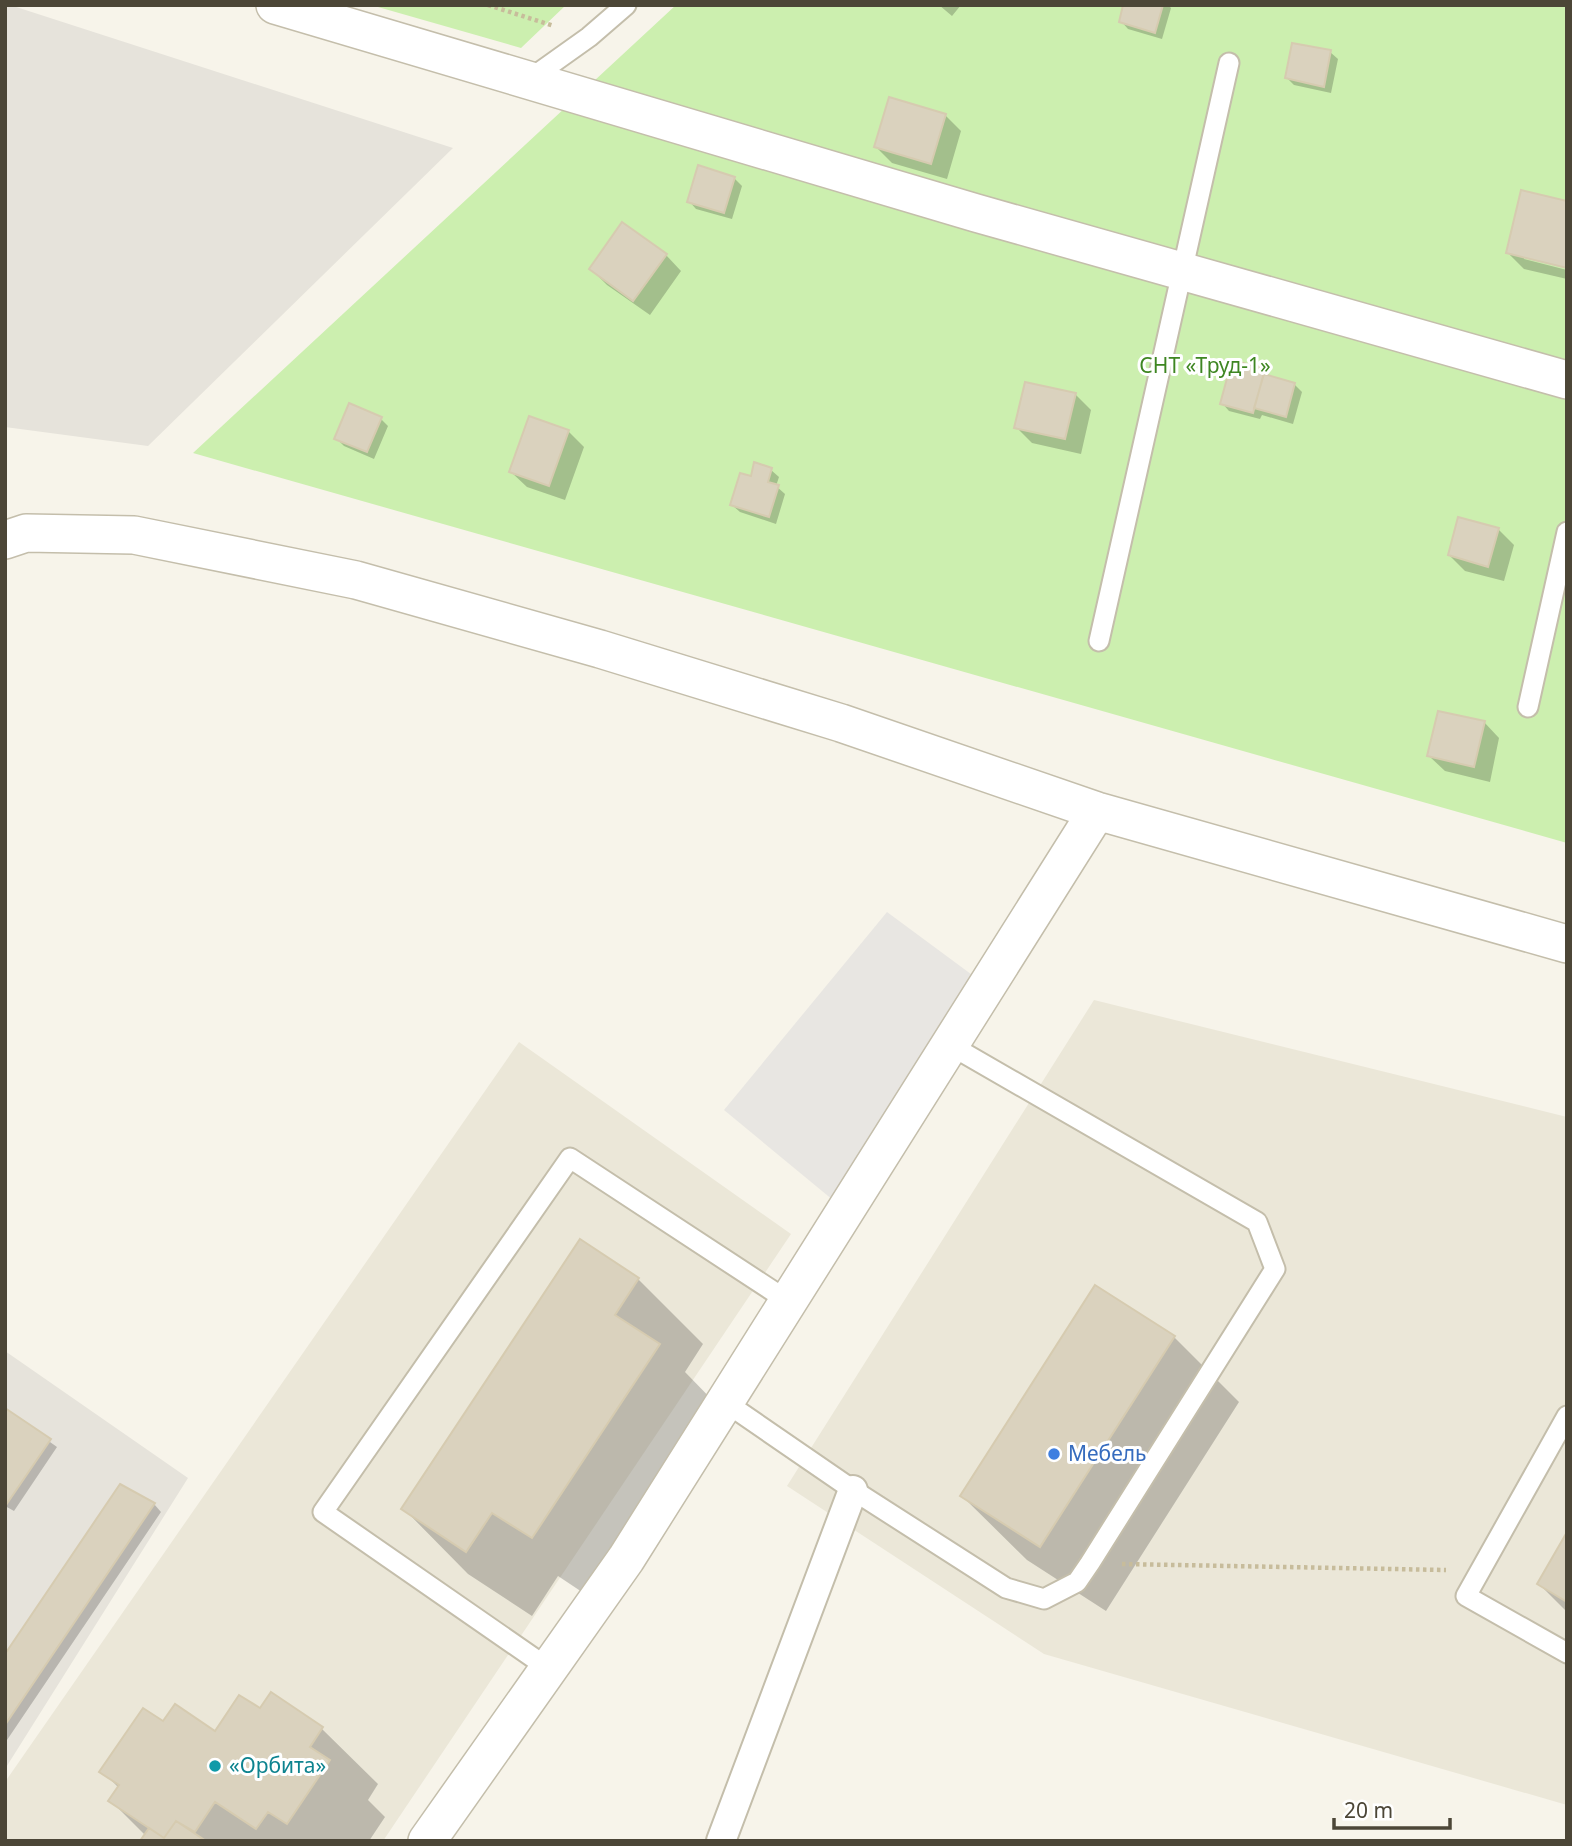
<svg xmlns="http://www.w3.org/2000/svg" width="1572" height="1846" font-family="'Noto Sans',sans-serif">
<rect width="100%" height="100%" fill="#f7f4ea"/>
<path fill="#ebe7d8" d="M1094,1000L1567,1117V1805L1044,1654L787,1486Z
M519,1042L791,1234L383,1841H5V1782Z"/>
<path fill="#e6e3db" d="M5,5H10L453,148L148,446L5,427Z
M5,1351L188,1478L5,1769Z"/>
<path fill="#ccefaf" d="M371,5H566L521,48Z
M676,5H1567V843L193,453Z"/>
<path fill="#e8e6e2" d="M887,912L979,980L839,1205L724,1110Z"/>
<path fill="#0003" d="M939,5H961L952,16Z
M1125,5H1168L1171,8L1162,39L1128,29L1121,21Z
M1330,52L1338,59L1331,93L1294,85L1287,78Z
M945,115L961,131L947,179L892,163L876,147Z
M734,178L742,186L732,219L696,209L689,201Z
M1508,253L1524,256V259L1567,270V279L1524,269Z
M666,255L681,271L650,315L607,285L591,269Z
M1264,371L1271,377L1294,384L1302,392L1293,424L1262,415L1260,419L1229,411L1222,403Z
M1075,394L1091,410L1081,454L1032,443L1016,427Z
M381,419L388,426L374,459L344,446L336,438Z
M568,431L584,447L565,500L527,487L511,472Z
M771,470L779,477L776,486L785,494L776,524L740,512L732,505L752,478Z
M1498,529L1514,545L1504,581L1465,571L1449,555Z
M1484,722L1499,738L1490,782L1445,771L1429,756Z
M638,1279L703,1344L685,1372L723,1411L597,1602L558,1576L532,1616L468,1574L404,1509Z
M1174,1337L1239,1402L1106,1611L1027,1560L962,1496Z
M5,1410L57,1447L14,1511L5,1506Z
M154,1504L161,1512L5,1743V1657Z
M1567,1536V1612L1539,1584Z
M272,1694L322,1729L378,1784L368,1800L385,1817L369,1841H142L146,1836L111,1801L119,1788L102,1771L164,1724L215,1733L260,1711Z"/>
<path fill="#dad2be" stroke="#d6cbb0" stroke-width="2" d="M1123,5H1163L1155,33L1119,22Z
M1292,43L1331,50L1324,87L1285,78Z
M889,97L946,114L931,164L874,147Z
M698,165L735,177L724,213L687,202Z
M1521,190L1567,201V268L1506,253Z
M622,222L667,254L633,301L589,269Z
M1232,360L1265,369L1253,413L1220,404Z
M1264,374L1295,383L1286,417L1254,408Z
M1025,382L1076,393L1065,439L1014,428Z
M349,403L382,417L367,452L334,439Z
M529,416L569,430L549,486L509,472Z
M754,462L772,468L768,482L779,485L769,517L730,505L740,473L751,476Z
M1458,517L1499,528L1488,567L1448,555Z
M1438,711L1485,721L1474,767L1427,756Z
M580,1239L639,1278L615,1315L660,1344L532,1538L492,1513L466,1552L401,1509Z
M1095,1285L1175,1336L1040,1547L960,1496Z
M5,1408L51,1439L6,1505H5Z
M120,1484L155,1503L5,1725V1654Z
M1567,1532V1602L1537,1584Z
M271,1692L323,1727L310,1747L330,1760L287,1824L268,1812L256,1829L215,1802L195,1832L176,1821L164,1838L108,1801L119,1785L99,1772L143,1708L163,1721L175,1704L215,1731L239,1695L260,1708Z
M176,1821L206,1841H140L149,1828L164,1838Z"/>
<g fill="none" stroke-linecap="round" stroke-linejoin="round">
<defs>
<path id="service" d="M530,79L589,37L626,5
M1099,641L1229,63
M1528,707L1567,532
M725,1402L853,1490L1006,1588L1044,1599L1077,1582L1090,1563L1275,1269L1257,1222L950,1045
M1567,1416L1466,1596L1567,1653
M548,1668L323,1512L570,1158L788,1301"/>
<path id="pedestrian" d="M721,1841L853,1490"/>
<path id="minor" d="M275,5L976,213L1567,380
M5,540L26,533L134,535L356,580L600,649L841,723L1097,811L1567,944
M427,1841L626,1559L1097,811"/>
</defs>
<use href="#service" stroke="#c4beab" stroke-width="23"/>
<use href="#pedestrian" stroke="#c4beab" stroke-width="32"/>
<use href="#minor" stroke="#c4beab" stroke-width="40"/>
<path stroke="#c7bc9b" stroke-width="4.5" stroke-dasharray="3.5 3.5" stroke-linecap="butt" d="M488,5L554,26
M1122,1564L1446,1570"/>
<use href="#service" stroke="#fff" stroke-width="19"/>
<use href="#pedestrian" stroke="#fff" stroke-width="28"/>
<use href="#minor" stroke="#fff" stroke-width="37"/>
</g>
<circle fill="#3f7fe0" stroke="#fff" stroke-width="2.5" cx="1054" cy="1454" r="7"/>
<circle fill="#0f9aa8" stroke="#fff" stroke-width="2.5" cx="215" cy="1766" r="7"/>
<g text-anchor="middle" stroke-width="6" stroke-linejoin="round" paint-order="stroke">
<g font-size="21" fill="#3e8622" stroke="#fff">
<text x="1205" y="373">СНТ «Труд-1»</text>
</g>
<g font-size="21" fill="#366cbe" stroke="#fff" text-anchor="start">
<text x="1068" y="1461">Мебель</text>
</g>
<g font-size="21" fill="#0d838f" stroke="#fff" text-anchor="start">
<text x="229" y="1773">«Орбита»</text>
</g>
</g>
<rect width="1572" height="1846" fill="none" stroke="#4c4637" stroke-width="14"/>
<path d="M1334 1818v10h116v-10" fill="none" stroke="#4c4637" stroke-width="3.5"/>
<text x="1344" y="1818" font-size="21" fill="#4c4637" stroke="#ffffff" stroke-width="5" paint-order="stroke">20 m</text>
</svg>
